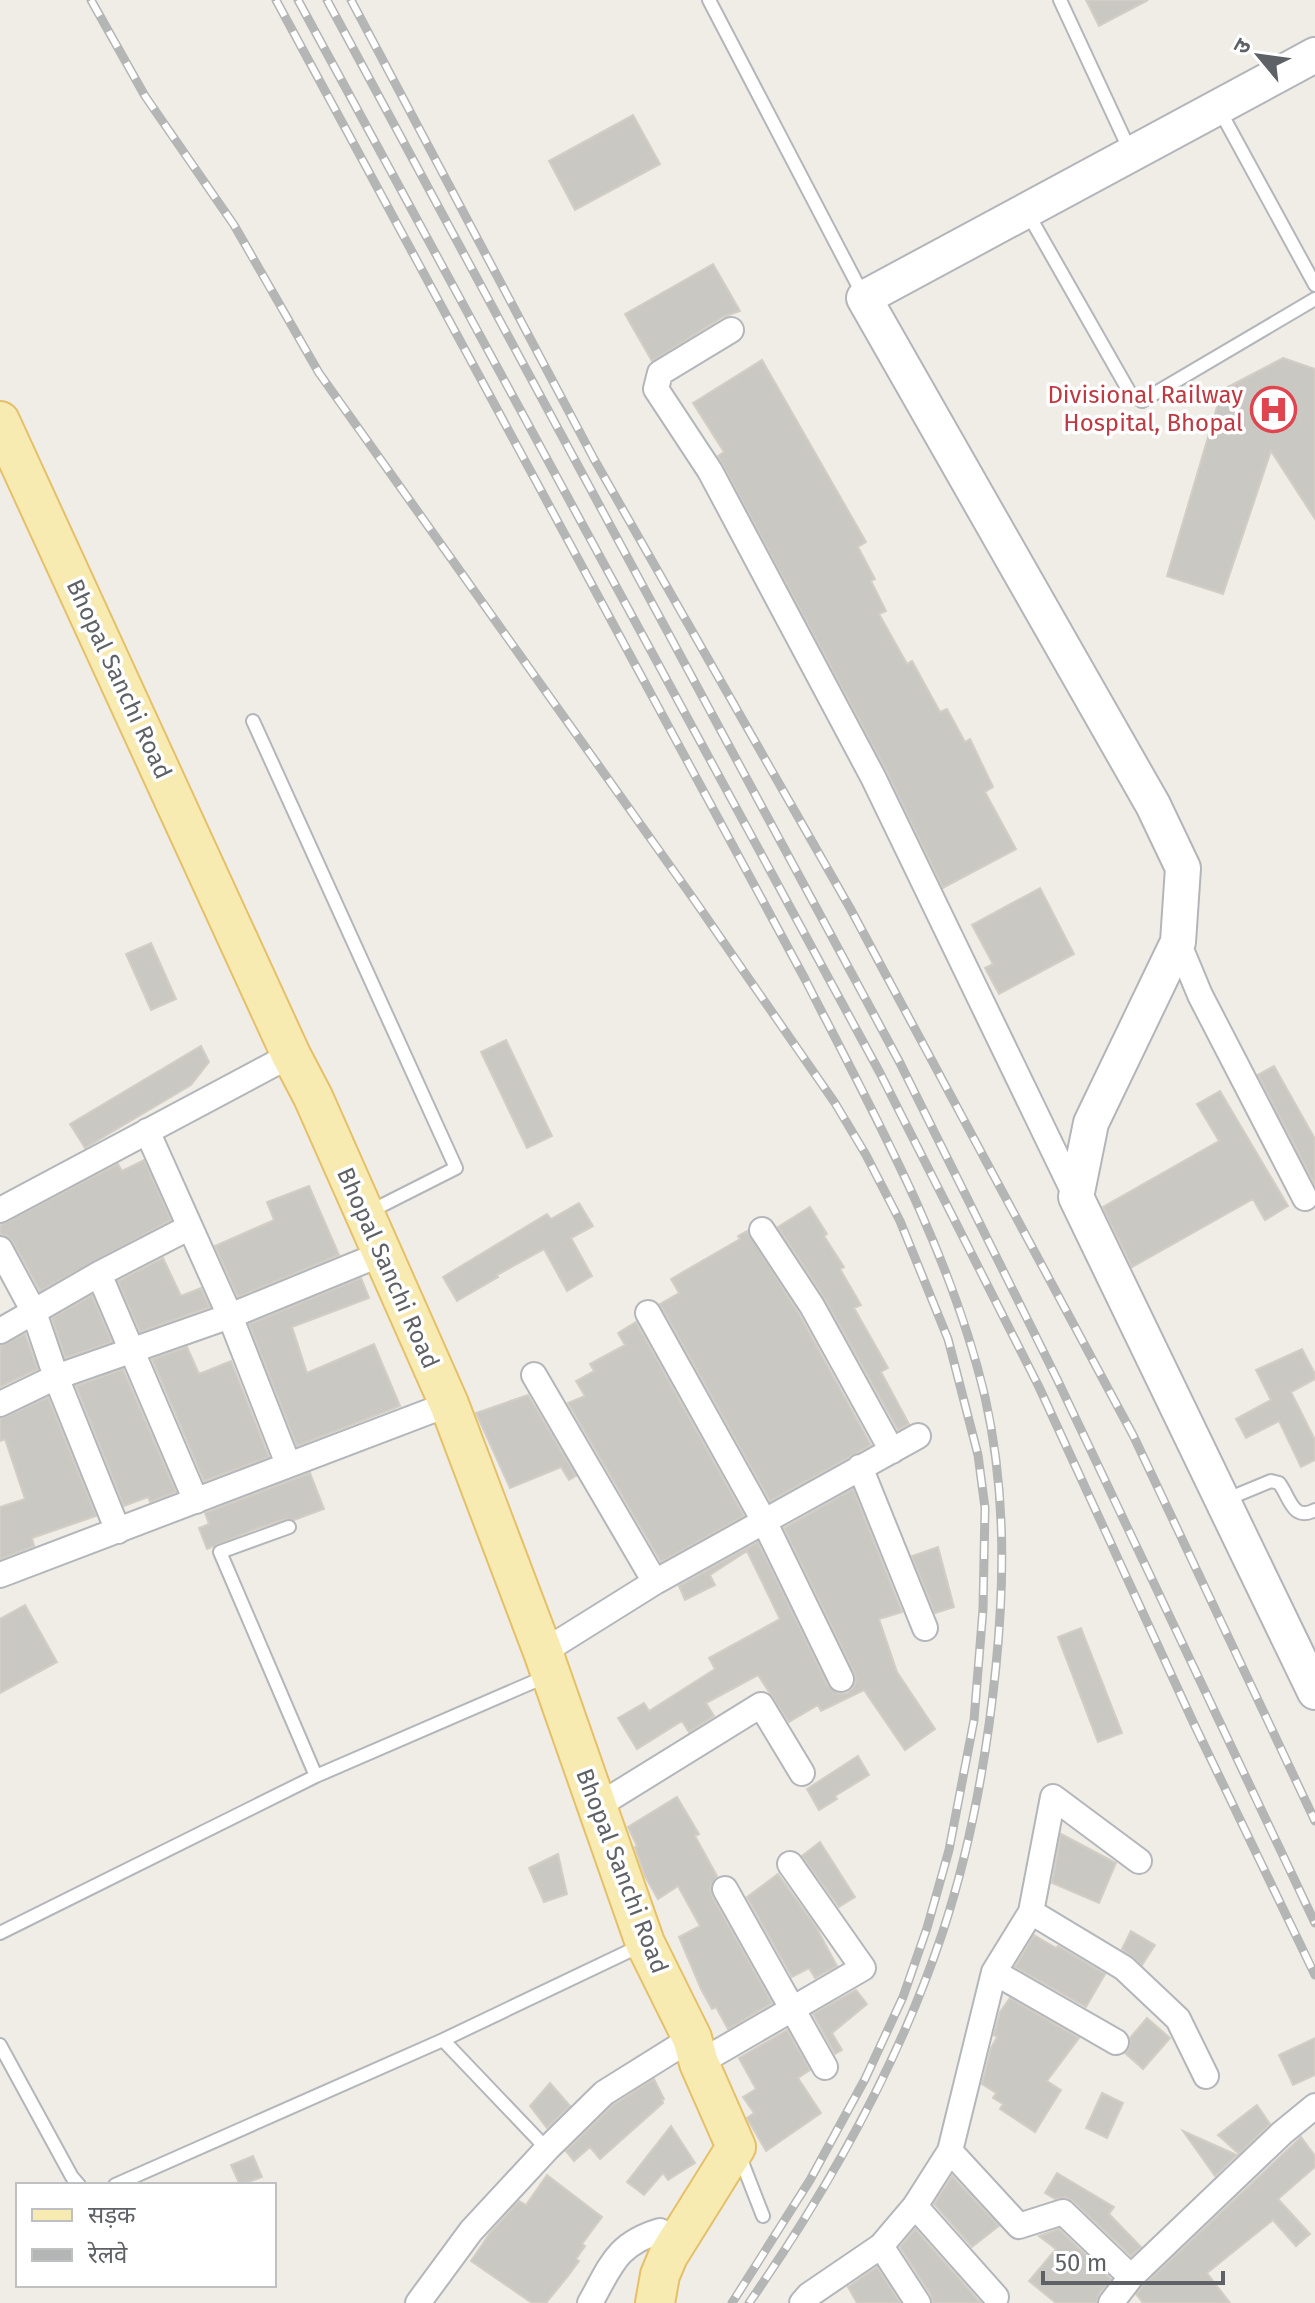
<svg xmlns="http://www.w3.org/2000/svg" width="1315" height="2303" font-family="'Fira Sans','Noto Sans Devanagari',sans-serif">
<rect width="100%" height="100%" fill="#efede6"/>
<path fill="#cac8c3" stroke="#d3cec5" stroke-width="2" d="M1086,0H1148L1099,26Z
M633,115L660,164L575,210L549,161Z
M713,264L740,311L723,317L652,361L625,314Z
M1283,358L1315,369V519L1271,451L1223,594L1167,576L1222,390Z
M762,360L866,542L858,547L875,579L871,581L886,611L879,614L907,664L912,661L940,712L947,709L965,742L970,739L993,787L985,792L1016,849L943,888L886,770L718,456L724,452L693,403Z
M1040,888L1074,954L999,994L985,968L993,964L972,925Z
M151,943L176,999L151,1010L126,954Z
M506,1040L552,1136L527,1148L481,1052Z
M201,1046L209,1062L191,1085L85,1148L70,1124Z
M1274,1066L1315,1139V1185L1258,1075Z
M1220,1091L1288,1206L1265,1220L1253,1199L1132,1267L1103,1207L1219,1141L1197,1104Z
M144,1160L171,1220L40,1291L13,1242L7,1236L0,1234V1225L118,1164L122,1171Z
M309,1186L339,1255L238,1297L215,1246L274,1220L267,1202Z
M579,1203L593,1226L571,1238L592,1276L567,1291L544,1249L497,1275L498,1277L457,1301L443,1277L547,1214L551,1219Z
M810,1207L827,1234L824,1236L844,1267L840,1269L861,1305L854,1308L888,1368L881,1372L909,1424L898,1430L825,1299L778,1227Z
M747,1231L799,1314L871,1445L770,1501L660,1304L679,1293L671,1279L740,1239L738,1236Z
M163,1258L181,1296L201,1288L210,1307L140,1332L118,1281Z
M361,1278L369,1298L292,1327L307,1373L374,1344L400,1406L297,1446L249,1324Z
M92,1295L112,1342L65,1358L52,1318Z
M636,1322L744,1516L661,1562L568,1403L585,1396L576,1381L594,1371L590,1364L625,1345L618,1333Z
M25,1334L38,1369L0,1387V1346Z
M187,1347L199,1374L231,1361L269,1457L204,1481L152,1359Z
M1302,1349L1315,1374V1379L1291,1392L1315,1440V1460L1301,1467L1279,1421L1246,1438L1236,1419L1271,1400L1256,1370Z
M123,1369L176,1492L150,1502L148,1497L124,1506L76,1386Z
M528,1395L576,1476L569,1480L561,1467L510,1488L476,1413Z
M48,1397L96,1516L32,1538L34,1546L0,1559V1507L25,1499L5,1439L0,1441V1419Z
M310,1473L324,1509L294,1520L286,1519L253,1530L207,1549L199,1528L209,1524L205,1513Z
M853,1489L902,1612L879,1619L897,1672L935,1729L905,1750L864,1690L821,1711L818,1705L789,1722L758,1675L706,1703L714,1716L689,1732L682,1721L637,1749L618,1718L644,1703L649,1711L715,1669L709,1658L780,1619L747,1551L710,1575L715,1585L685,1600L679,1586L758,1542L828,1686L839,1694L847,1693L853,1688L856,1681L854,1672L784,1528Z
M938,1547L954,1607L935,1613L912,1556Z
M25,1605L57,1662L0,1693V1619Z
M1081,1628L1122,1733L1098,1742L1058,1637Z
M858,1756L869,1775L835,1796L837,1799L819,1810L807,1789Z
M677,1797L699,1834L695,1836L717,1876L710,1888L712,1896L772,2003L728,2029L716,2007L712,2009L701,1989L679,1937L700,1926L678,1886L658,1899L645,1876L635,1847L637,1846L628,1827Z
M1061,1834L1116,1863L1099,1903L1052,1883Z
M820,1842L855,1897L839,1907L802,1856Z
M558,1854L567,1894L544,1902L529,1868Z
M778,1874L816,1927L837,1966L815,1978L809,1968L792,1977L747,1897Z
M1131,1931L1155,1945L1142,1965L1122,1949Z
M1034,1935L1056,1948L1058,1946L1105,1974L1086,2007L1015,1967Z
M856,1990L867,2004L832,2033L842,2050L835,2054L813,2014Z
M1010,1998L1079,2038L1047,2081L1061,2090L1035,2132L1000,2109L1003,2104L993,2098L996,2093L982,2084L991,2048L997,2037L994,2035L1000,2012Z
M1147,2018L1170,2038L1143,2069L1125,2053L1129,2049L1130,2038Z
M787,2030L810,2070L798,2078L821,2113L766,2151L747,2118L754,2113L743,2097L756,2089L739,2058Z
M1315,2038V2075L1293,2085L1279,2055Z
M654,2079L664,2099L662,2100L663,2103L600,2159L590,2147L574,2161L566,2151L613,2105Z
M550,2083L570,2106L547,2128L530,2106Z
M1102,2093L1123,2103L1107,2138L1086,2128Z
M1257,2105L1270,2124L1239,2154L1218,2135Z
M671,2126L695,2163L668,2180L663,2173L644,2195L627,2182Z
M1183,2131L1237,2155L1215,2176Z
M1301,2137L1315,2156V2167L1278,2199L1310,2234L1296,2246L1273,2220L1207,2273L1230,2303H1143L1136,2294L1142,2287Z
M253,2156L262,2177L240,2185L231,2165Z
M1057,2173L1114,2207L1109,2214L1141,2247L1131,2256L1073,2201L1066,2197L1055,2199L1045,2193Z
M547,2175L602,2217L582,2244L585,2246L576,2259L579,2261L568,2276L546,2303H532L471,2261L490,2233L519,2201L526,2205Z
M952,2176L999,2226L972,2247L934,2204Z
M915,2229L981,2303H933L931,2295L900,2247Z
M1059,2229L1111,2279L1099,2294L1096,2303H1056L1029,2281L1056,2249L1039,2236Z
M877,2267L900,2303H857L848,2287Z"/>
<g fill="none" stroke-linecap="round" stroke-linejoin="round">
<defs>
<path id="lane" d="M709,0L863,295
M1060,0L1131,153
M1219,109L1315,285
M1027,212L1130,393L1142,401L1315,299
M253,721L456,1168L367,1213
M1225,1500L1271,1481L1279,1483C1290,1497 1292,1522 1315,1510
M289,1527L220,1552L316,1776
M0,1933L316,1776L547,1676
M443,2040L547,2149
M0,2045L72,2177L79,2185
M740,2157L763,2216
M115,2185L443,2040L642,1945"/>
<path id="street" d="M731,330L660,373L656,389L710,471L873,777L1076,1197
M1178,942L1200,995L1305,1198
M147,1131L230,1316L288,1464
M0,1210L291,1055
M762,1230L812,1306L892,1451
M0,1249L34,1312L56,1377L118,1531
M99,1274L196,1501
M648,1313L764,1521L841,1679
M0,1331L99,1274L190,1227
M534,1375L655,1582
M0,1404L56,1377L230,1316L381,1254
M860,1467L925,1628
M0,1575L449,1404
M543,1652L655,1582L918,1436
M596,1807L761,1705L802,1773
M725,1889L825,2067
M1031,1912L1124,1968L1178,2019L1206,2076
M994,1972L1116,2042
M699,2063L863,1968L790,1864
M950,2151L1019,2226L1063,2212L1131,2277
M915,2206L996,2297
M881,2246L918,2303
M418,2303L471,2231L547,2149L604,2093L692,2038
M590,2303C611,2266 616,2244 660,2231
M802,2303L809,2295L881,2246L915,2206L950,2151L994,1972L1031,1912L1053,1797L1139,1861
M1111,2303L1131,2277L1282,2133L1315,2106"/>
<path id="secondary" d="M1315,55L864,298L1153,805L1183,868L1178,942L1091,1123L1076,1197L1315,1692"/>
<path id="primary" d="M0,421L291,1055L313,1097L449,1404L543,1652L645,1943L692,2038L699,2063L736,2147L668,2256L660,2275L655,2303"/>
</defs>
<use href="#lane" stroke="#b3b6ba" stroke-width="16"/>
<use href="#street" stroke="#b3b6ba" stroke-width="28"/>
<use href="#secondary" stroke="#b3b5ba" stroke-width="38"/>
<use href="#primary" stroke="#e5c069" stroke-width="42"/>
<use href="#lane" stroke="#fff" stroke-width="12"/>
<use href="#street" stroke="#fff" stroke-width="24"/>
<use href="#secondary" stroke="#fff" stroke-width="34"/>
<use href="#primary" stroke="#f8ebb2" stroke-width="38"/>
<defs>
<path id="rail" d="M91,0L145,96L234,225L319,373L695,901L835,1103L866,1155L900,1221L948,1339L978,1455L985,1508L983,1609L974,1720L949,1850L927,1928L903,1997L865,2079L810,2180L732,2303
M276,0L805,979C873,1113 950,1249 985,1397C1005,1486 1005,1575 996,1666C987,1755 971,1846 943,1931C899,2064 829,2188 749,2303
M298,0L880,1073L1039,1387L1194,1724L1315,1975
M327,0L900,1063L1057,1379L1315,1923
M351,0L594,459L850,908L1133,1435L1315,1821"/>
</defs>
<use href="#rail" stroke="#b4b5b5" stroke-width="9"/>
<use href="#rail" stroke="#fff" stroke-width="6" stroke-dasharray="18" stroke-linecap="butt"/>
</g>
<defs>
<symbol id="hospital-ring" viewBox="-11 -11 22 22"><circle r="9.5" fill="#fff" stroke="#e0444e" stroke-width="1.5"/><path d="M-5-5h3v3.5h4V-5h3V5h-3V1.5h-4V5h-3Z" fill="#e0444e"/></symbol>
</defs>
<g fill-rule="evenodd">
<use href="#hospital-ring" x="1248" y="384" width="51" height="51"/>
</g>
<g text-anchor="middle" stroke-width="7" stroke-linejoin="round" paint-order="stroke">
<g font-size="24" fill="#be3a42" stroke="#fff" text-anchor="end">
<text x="1243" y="403">Divisional Railway<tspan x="1243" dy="28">Hospital, Bhopal</tspan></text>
</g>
<g font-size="24" fill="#5e6165" stroke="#fff">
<text transform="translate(119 679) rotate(65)" y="8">Bhopal Sanchi Road</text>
<text transform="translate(388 1268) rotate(66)" y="8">Bhopal Sanchi Road</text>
<text transform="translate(622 1871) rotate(69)" y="8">Bhopal Sanchi Road</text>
</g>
</g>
<rect x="16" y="2183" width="260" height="104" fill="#ffffff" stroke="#bfc0c1" stroke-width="2"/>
<rect x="32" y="2209" width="40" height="12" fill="#f8ebb2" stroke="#bfc0c1" stroke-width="2"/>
<text x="88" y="2223" font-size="24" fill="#5e6165">सड़क</text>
<rect x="32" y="2249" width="40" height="12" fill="#b4b5b5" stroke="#bfc0c1" stroke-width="2"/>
<text x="88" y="2263" font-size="24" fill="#5e6165">रेलवे</text>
<g transform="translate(1259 56) rotate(299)" stroke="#ffffff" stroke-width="6" paint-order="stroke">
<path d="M0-6L14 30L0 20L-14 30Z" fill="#5e6165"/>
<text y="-12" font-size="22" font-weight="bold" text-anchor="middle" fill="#5e6165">उ</text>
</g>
<path d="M1043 2271v12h180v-12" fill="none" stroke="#5e6165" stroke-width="4"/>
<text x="1055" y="2271" font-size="24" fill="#5e6165" stroke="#ffffff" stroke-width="6" paint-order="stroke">50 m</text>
</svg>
